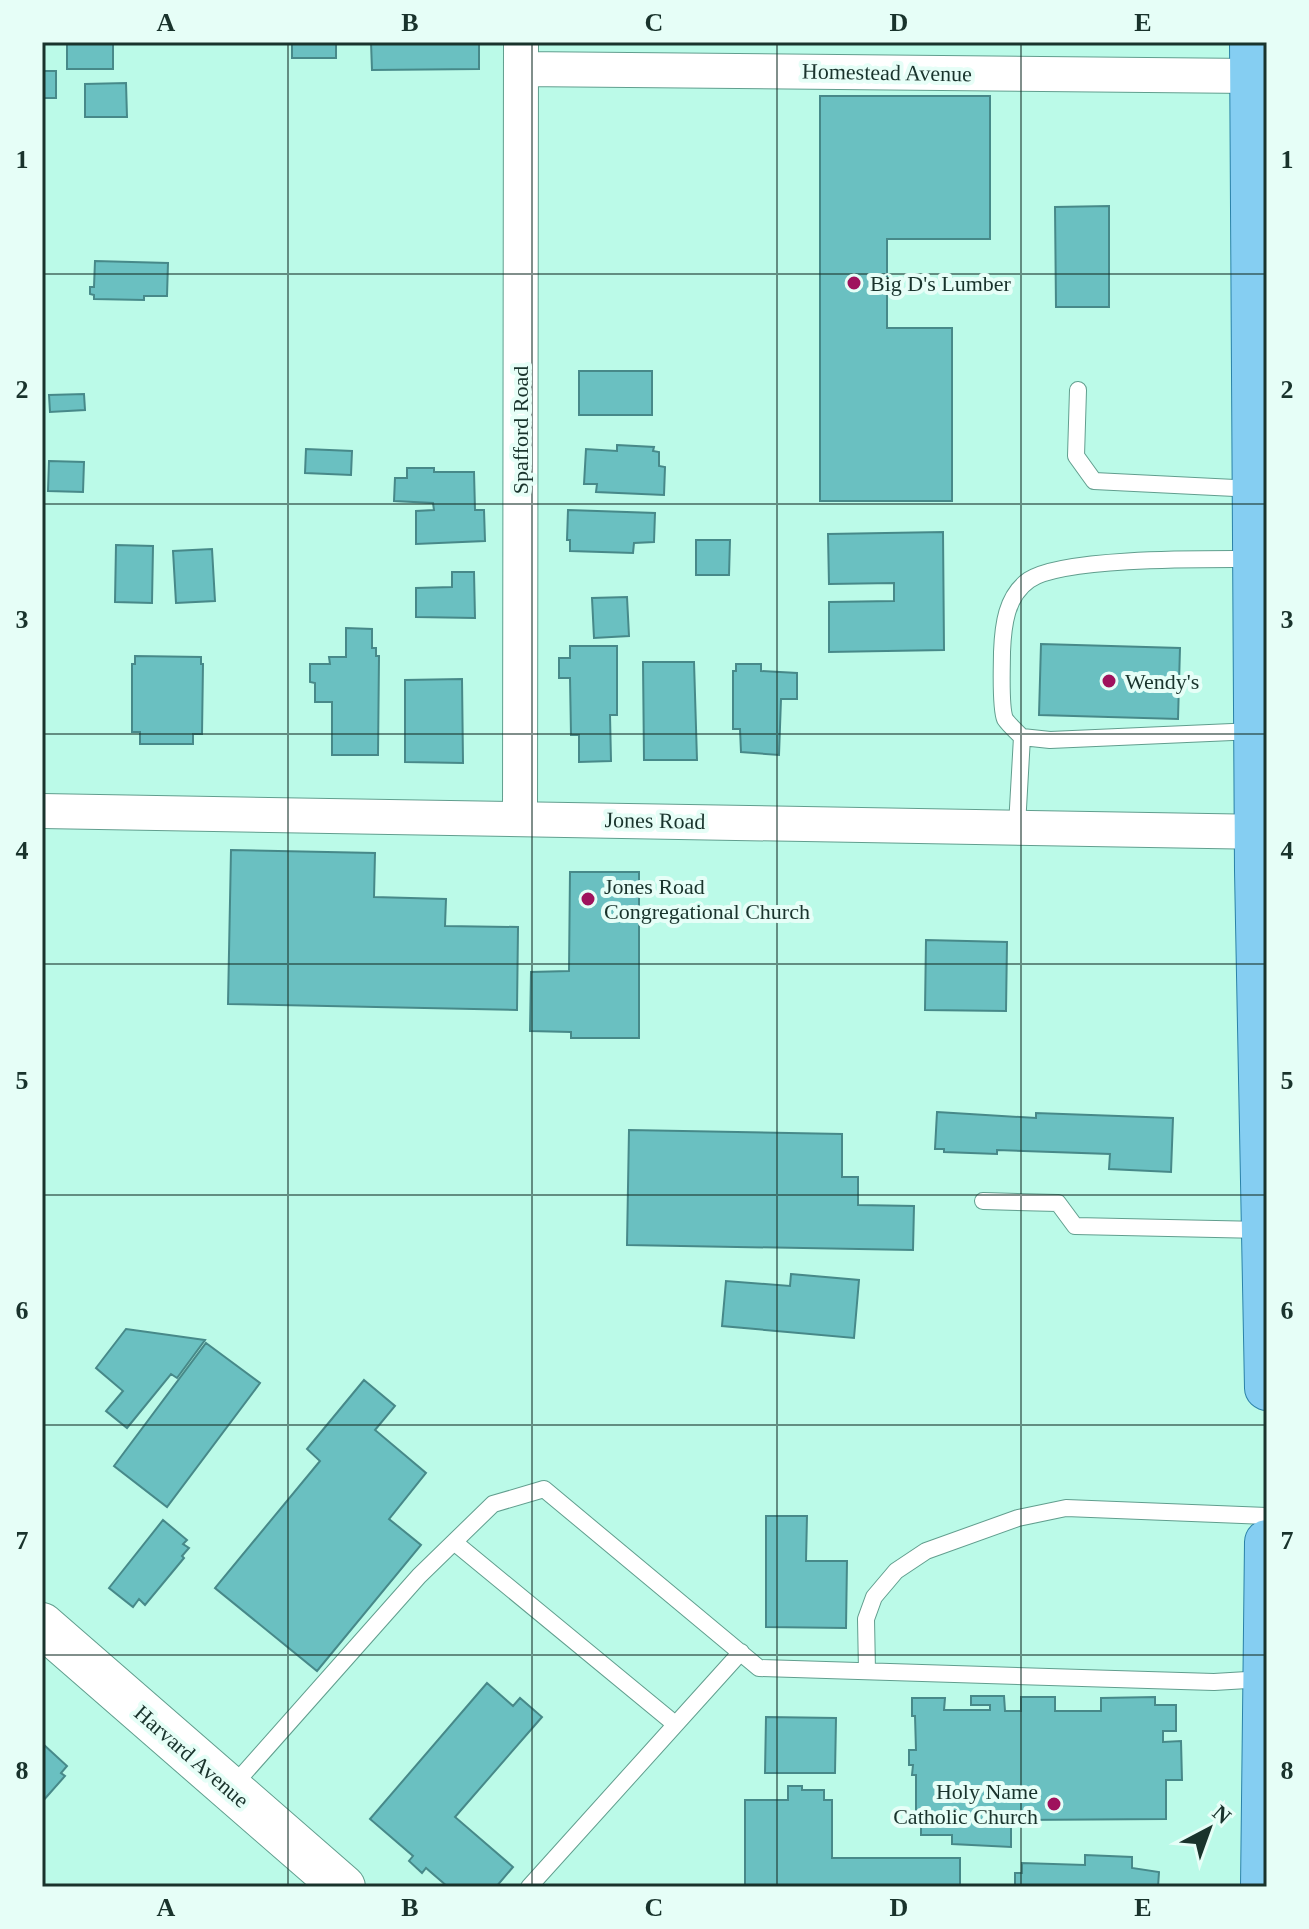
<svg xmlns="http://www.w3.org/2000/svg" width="1309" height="1929" font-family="'Times New Roman',serif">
<rect width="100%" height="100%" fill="#bbfae8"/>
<path fill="#6ac0c1" stroke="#478989" stroke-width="2" d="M67,42H113V69H67Z
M292,42H336V58H292Z
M371,42H479V69L372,70Z
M42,71H56V98H42Z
M126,83L127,117H85V84Z
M820,96H990V239H887V328H952V501H820Z
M1109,206V307H1056L1055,207Z
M95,261L168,263L167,296H144V300L94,299V295L90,294V287H94Z
M579,371H652V415H579Z
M84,394L85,410L50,412L49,395Z
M617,445L654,447L653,451L659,452V466L665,467L664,495L596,492L597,484H584L586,449L617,451Z
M306,449L352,451L351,475L305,473Z
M49,461L84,462L83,492L48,491Z
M407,468H434V472H474L475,510H484L485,541L416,544V511L434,510L433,503L394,501L395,478H407Z
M568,510L655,513L654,542L634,543L633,553L570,551V540H567Z
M943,532L944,650L829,652V602L894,601V583L829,584L828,534Z
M696,540H730L729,575H696Z
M116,545L153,546L152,603L115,602Z
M212,549L215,601L176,603L173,551Z
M452,572H474L475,618L416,617V588L452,587Z
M627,597L629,636L594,638L592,598Z
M346,628L372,629V648H376V656H379L378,755H332V702H315V683L310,682V664H330L329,657H346Z
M1041,644L1180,648L1178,719L1039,715Z
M570,646H617V715H610L611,761L579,762V735H571L570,678H559V658H570Z
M135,656L201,657V664H203L202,734H193V744H140V732H132V664H135Z
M643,662H694L697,760H644Z
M736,664H761V671L797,673V699H781L779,755L741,752L740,729H733V671H736Z
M462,679L463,763L405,762V680Z
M231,850L375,853L374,897L446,899L445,926L518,927L517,1010L228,1004Z
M570,872H639V1038H571V1032L530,1031L531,972L569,971Z
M926,940L1007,942L1006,1011L925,1010Z
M937,1112L1036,1118V1113L1173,1118L1171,1172L1109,1169L1110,1154L997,1150V1154L944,1152V1149H935Z
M629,1130L842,1134V1177H858V1205L914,1206L913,1250L627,1245Z
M791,1274L859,1280L854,1338L722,1326L726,1281L790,1286Z
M126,1329L205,1340L177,1378L171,1374L127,1428L106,1411L123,1391L96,1368Z
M206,1343L260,1383L167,1507L114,1466Z
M364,1380L395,1406L375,1430L426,1473L389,1519L421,1545L317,1671L215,1588L320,1461L307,1449Z
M766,1516H807L806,1561H847L846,1628L766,1627Z
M163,1520L187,1540L183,1544L189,1548L182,1556L184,1558L145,1605L139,1599L133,1607L109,1588Z
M487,1683L513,1706L520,1698L542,1717L455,1817L513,1867L496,1887H448L426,1868L422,1873L409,1861L413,1856L370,1819Z
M971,1696H1004L1005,1711H1021V1697H1055V1711H1101V1698L1155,1697V1705H1176V1731H1163V1742L1181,1741L1182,1780H1166V1819L1011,1820V1847L952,1844V1835H921V1820H916V1775H912L913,1765H909V1750H916L915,1716H912V1698H945L944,1710H990V1705H971Z
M766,1717L836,1718L835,1773H765Z
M43,1744L67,1766L61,1773L65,1776L42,1802Z
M788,1786H802V1790H824V1800H832V1858H960V1887H745V1800H788Z
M1085,1855L1132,1857V1868L1159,1872L1158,1887H1015V1873H1022V1863L1085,1865Z"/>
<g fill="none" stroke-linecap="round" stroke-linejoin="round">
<defs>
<path id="service" d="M1078,390L1076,456L1094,481L1255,489
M1254,559C1208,559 1063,557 1029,580C1006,596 1003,626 1002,652C1002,666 1000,707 1005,719C1009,725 1017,732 1022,737L1050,740L1255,731
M1017,826L1022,737
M983,1201L1058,1203L1075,1226L1262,1230
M454,1542L675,1724
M867,1671L866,1619L874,1597L896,1571L926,1551L1018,1518L1066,1508L1267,1516
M231,1788L419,1576L493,1504L544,1489L759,1668L1214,1682L1264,1679
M529,1887L741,1652"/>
<path id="minor" d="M521,69L1252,76
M42,811L1267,832
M520,818L521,42"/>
<path id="secondary" d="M42,1625L343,1887"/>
<path id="primary" d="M1252,42L1257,871L1267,1388
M1263,1887L1267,1542"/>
</defs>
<use href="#service" stroke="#619e8e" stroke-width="18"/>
<use href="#minor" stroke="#619e8e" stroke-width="36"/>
<use href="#secondary" stroke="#619e8e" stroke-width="46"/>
<use href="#primary" stroke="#2b82a8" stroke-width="46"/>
<use href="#service" stroke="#fff" stroke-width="16"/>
<use href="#minor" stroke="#fff" stroke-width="34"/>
<use href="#secondary" stroke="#fff" stroke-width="44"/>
<use href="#primary" stroke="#85cef2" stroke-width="44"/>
</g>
<path fill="none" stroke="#19332c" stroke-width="2" stroke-opacity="0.55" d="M288,42V1887M532,42V1887M777,42V1887M1021,42V1887M42,274H1267M42,504H1267M42,734H1267M42,964H1267M42,1195H1267M42,1425H1267M42,1655H1267"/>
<g fill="#9f125d" stroke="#e6fef7" stroke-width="3">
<circle cx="854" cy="283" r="8"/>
<circle cx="1109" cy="681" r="8"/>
<circle cx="588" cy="899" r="8"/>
<circle cx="1054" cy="1804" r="8"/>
</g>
<g text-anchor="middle" stroke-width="8" stroke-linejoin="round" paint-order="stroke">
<g font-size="22" fill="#19332c" stroke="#e6fef7">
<text transform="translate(887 72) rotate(1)" y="8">Homestead Avenue</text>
<text transform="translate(520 430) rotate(-90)" y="8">Spafford Road</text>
<text transform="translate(655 820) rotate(1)" y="8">Jones Road</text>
<text transform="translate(192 1756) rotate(41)" y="8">Harvard Avenue</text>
</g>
<g font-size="22" fill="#19332c" stroke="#e6fef7" text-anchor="start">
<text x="870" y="291">Big D's Lumber</text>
<text x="1125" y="689">Wendy's</text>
<text x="604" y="894">Jones Road<tspan x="604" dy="25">Congregational Church</tspan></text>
<text x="1038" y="1799" text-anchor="end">Holy Name<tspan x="1038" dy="25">Catholic Church</tspan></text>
</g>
</g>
<rect width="1309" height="1929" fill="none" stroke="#e6fef7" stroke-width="88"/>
<g transform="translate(1209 1829) rotate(41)" stroke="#e6fef7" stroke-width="6" paint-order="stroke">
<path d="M0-6L14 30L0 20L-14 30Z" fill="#19332c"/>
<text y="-12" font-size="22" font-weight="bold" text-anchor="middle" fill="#19332c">N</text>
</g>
<rect x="44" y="44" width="1221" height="1841" fill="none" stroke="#19332c" stroke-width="3"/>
<g font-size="26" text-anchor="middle" font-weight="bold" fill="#19332c">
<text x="166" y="31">A</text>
<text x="410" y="31">B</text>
<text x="654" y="31">C</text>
<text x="899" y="31">D</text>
<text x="1143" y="31">E</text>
<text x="22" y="168">1</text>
<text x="1287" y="168">1</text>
<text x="22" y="398">2</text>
<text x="1287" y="398">2</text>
<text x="22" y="628">3</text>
<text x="1287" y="628">3</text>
<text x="22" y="859">4</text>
<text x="1287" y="859">4</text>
<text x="22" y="1089">5</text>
<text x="1287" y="1089">5</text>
<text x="22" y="1319">6</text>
<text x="1287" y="1319">6</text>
<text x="22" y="1549">7</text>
<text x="1287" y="1549">7</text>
<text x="22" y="1779">8</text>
<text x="1287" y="1779">8</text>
<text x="166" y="1916">A</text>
<text x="410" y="1916">B</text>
<text x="654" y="1916">C</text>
<text x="899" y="1916">D</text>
<text x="1143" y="1916">E</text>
</g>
</svg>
